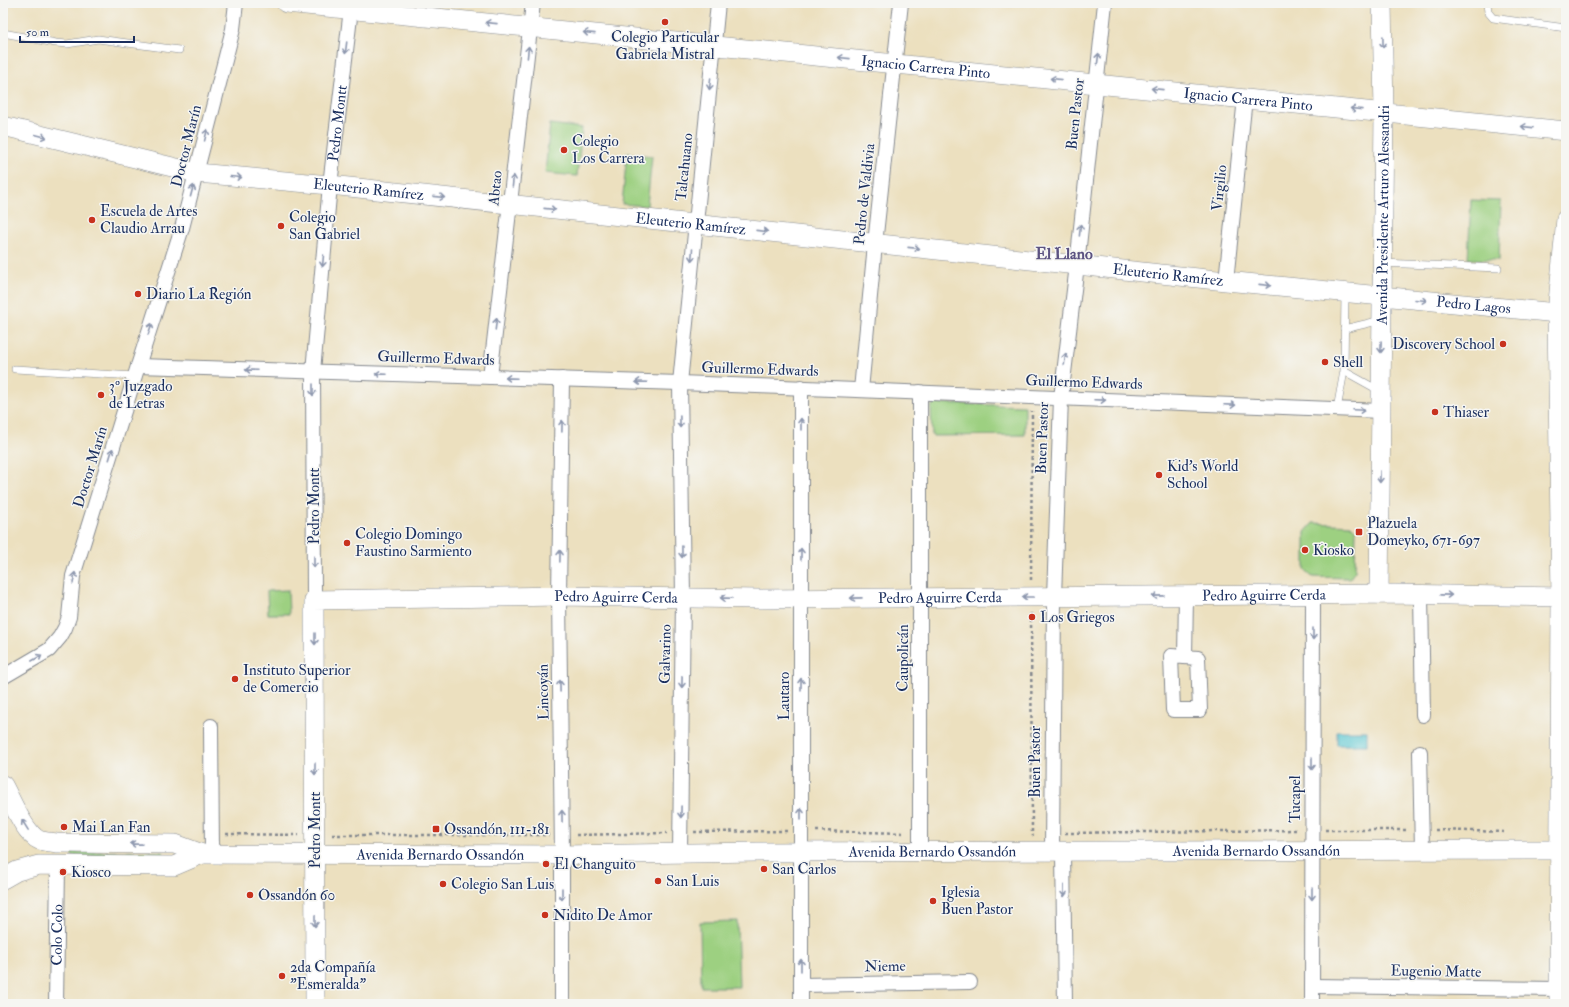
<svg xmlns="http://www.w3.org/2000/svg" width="1569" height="1007" font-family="'IM FELL Double Pica',serif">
<rect width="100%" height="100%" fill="#f6f6f2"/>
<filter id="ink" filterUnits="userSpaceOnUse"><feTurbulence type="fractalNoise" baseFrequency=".025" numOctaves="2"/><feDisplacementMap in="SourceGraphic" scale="8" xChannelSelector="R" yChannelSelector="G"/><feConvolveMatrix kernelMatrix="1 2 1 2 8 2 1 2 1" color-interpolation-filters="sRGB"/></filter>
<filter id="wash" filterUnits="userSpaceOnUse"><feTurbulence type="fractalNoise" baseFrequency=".012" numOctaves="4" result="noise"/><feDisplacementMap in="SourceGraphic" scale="16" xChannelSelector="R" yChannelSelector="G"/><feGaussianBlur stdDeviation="0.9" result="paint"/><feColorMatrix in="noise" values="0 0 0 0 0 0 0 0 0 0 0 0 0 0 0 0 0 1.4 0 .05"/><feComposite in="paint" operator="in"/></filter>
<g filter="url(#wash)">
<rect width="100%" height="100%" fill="#ece0bf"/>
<path fill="#9dd081" stroke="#5c8070" d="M550,124L582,128L577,176L545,173Z
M627,153L652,156L647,206L622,204Z
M1471,200L1501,201L1499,260L1468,259Z
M933,403L1025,406V435L932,436L931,409Z
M1313,523L1351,525L1356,530L1355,571L1350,578L1312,577L1305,569V532Z
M288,590L289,614H268L267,591Z
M72,852H163V857L72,856Z
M737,921L739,987H701L700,922Z"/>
<path fill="#5bc8d2" stroke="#3b7c98" d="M1337,731H1367V745H1337Z"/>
</g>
<g filter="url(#ink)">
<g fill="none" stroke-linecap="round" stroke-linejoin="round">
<defs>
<path id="lane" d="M1487,3L1488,12L1493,18L1566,28
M3,33L56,43L67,44L98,39L179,50
M1382,263L1498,268
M1344,329L1382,320
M15,369L135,376
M1344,371L1380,391
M1337,409L1344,371L1345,293"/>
<g id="street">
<path d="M1226,281L1245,98"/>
<path d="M138,366L680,383L1381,411"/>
<path d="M490,377L533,3"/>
<path d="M801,387V1004"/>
<path d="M861,390L875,244L901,3"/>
<path d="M1421,594L1423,715"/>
<path id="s1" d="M314,600L313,371L330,185L351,9"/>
<path d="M1171,656L1198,658L1200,710H1173Z"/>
<path d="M1185,657L1186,596"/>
<path d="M3,677L49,650L60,637L65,628L69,617L73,576L138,366L182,228L233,29L236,3"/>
<path d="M211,726L212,854"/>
<path d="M1420,752L1422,850"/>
<path d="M920,852V392"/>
<path d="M1052,852L1054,597L1061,398L1077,265L1105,3"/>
<path d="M1063,852L1065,1004"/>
<path d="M680,853L683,597L680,383L718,3"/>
<path d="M801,985L970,982"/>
<path d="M1312,986L1559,989"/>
<path id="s2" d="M56,1004L58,866"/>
<path d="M562,1004V855L559,596L562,379"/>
<path d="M1312,1004L1313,595"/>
</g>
<g id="secondary">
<path id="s3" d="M286,3L1566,131"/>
<path id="s4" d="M3,126L197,173L330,185L1226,281L1557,313"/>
<path id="s5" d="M1379,594L1384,112L1382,3"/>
<path id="s6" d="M3,785C11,799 24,833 39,840C44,842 52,842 57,843L175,844L202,854L562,855L758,852L1560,850"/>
<path d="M3,879L17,871L39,865L174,866L202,854"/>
<path id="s7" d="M315,1004L314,600L559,596L759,599L1395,594L1561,597"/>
<path d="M1559,1004L1561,597L1557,313L1566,219"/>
</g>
</defs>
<use href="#lane" stroke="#84888e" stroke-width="8"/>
<use href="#street" stroke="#84888e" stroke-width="16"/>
<use href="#secondary" stroke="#84888e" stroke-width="20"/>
<path stroke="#84888e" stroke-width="2.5" stroke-dasharray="3 3" stroke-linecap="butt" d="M1031,580L1032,411
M1031,613L1032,833L1033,836
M1325,830H1408
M1435,830L1506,832
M816,831L906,833
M694,832L787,831
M1065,833L1298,830
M226,834L299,835
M332,835H549
M576,835L667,833"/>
<use href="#lane" stroke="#fff" stroke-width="7"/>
<use href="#street" stroke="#fff" stroke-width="14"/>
<use href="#secondary" stroke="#fff" stroke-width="19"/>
</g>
<defs><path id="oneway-shaft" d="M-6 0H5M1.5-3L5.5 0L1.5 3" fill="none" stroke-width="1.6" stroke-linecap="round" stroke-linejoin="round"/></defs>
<g stroke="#8d97ae">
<use href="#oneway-shaft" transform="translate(491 23) rotate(-174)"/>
<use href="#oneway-shaft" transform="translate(589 33) rotate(-174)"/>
<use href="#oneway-shaft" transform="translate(1383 42) rotate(89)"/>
<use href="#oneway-shaft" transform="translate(346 48) rotate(97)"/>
<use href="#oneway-shaft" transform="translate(528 52) rotate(-84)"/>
<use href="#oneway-shaft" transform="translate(844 58) rotate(-174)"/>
<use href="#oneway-shaft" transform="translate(1098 59) rotate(-83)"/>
<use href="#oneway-shaft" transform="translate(1056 79) rotate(-174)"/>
<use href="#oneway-shaft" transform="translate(710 84) rotate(96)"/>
<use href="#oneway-shaft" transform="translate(1157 89) rotate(-174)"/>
<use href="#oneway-shaft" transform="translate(1356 109) rotate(-174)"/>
<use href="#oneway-shaft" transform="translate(1527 127) rotate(-174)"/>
<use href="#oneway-shaft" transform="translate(206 135) rotate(-76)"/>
<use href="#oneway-shaft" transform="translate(41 136) rotate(14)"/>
<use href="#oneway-shaft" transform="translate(236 177) rotate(5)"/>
<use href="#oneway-shaft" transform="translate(513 181) rotate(-84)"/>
<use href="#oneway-shaft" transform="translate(192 191) rotate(-75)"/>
<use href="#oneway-shaft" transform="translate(439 197) rotate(6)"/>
<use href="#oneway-shaft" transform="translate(550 209) rotate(6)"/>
<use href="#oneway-shaft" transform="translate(1080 230) rotate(-84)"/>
<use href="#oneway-shaft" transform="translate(762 231) rotate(6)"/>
<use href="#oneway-shaft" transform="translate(914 248) rotate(6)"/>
<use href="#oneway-shaft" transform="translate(692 255) rotate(95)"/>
<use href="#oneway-shaft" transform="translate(323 261) rotate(95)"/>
<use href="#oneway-shaft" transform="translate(1265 285) rotate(6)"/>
<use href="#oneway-shaft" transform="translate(1421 300) rotate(5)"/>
<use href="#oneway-shaft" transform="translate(496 324) rotate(-83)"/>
<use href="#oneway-shaft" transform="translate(150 329) rotate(-72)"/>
<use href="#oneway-shaft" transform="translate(1381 347) rotate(91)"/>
<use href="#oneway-shaft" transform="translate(1065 359) rotate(-83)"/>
<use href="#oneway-shaft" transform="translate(251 370) rotate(-178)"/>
<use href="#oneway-shaft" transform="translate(381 374) rotate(-178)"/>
<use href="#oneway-shaft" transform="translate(511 378) rotate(-178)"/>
<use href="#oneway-shaft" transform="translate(641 382) rotate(-178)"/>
<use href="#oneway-shaft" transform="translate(313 390) rotate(90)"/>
<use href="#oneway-shaft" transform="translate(1100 400) rotate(2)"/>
<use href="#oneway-shaft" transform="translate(1230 405) rotate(2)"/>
<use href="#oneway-shaft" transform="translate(1359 410) rotate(3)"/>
<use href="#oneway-shaft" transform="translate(680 422) rotate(89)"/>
<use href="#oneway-shaft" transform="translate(801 424) rotate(-90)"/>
<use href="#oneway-shaft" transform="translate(562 426) rotate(-89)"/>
<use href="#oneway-shaft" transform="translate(111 454) rotate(-73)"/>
<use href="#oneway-shaft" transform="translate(1380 477) rotate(91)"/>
<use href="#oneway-shaft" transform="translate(682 552) rotate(89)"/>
<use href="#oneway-shaft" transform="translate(801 554) rotate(-90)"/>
<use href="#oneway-shaft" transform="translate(560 556) rotate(-89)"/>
<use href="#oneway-shaft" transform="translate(314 562) rotate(90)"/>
<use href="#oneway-shaft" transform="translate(74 578) rotate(-80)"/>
<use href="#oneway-shaft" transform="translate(1446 595) rotate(1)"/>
<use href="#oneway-shaft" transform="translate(1158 596) rotate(179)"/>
<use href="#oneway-shaft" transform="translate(1028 597) rotate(-180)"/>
<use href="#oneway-shaft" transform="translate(726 598) rotate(-178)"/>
<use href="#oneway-shaft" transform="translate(856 598) rotate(179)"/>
<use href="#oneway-shaft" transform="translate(1313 634) rotate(90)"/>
<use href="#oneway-shaft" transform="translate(315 639) rotate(90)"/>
<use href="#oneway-shaft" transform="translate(37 658) rotate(-30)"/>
<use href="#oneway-shaft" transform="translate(682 682) rotate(91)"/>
<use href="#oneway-shaft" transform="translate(801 684) rotate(-90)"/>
<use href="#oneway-shaft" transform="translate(560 686) rotate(-91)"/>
<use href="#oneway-shaft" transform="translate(1312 764) rotate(90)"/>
<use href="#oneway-shaft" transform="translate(315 769) rotate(90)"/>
<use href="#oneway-shaft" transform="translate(681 812) rotate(91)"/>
<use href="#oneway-shaft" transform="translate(801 814) rotate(-90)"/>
<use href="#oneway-shaft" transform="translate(562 816) rotate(-91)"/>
<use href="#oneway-shaft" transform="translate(25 825) rotate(-122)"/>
<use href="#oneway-shaft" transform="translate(136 844) rotate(-179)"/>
<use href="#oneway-shaft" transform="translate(1064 891) rotate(89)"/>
<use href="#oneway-shaft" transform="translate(562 894) rotate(90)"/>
<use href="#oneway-shaft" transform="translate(1312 894) rotate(90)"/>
<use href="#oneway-shaft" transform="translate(315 921) rotate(90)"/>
<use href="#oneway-shaft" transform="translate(801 965) rotate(-90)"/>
</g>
</g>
<g fill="#c8321e" stroke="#f6f6f2" stroke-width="1.5">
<circle cx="665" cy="22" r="4"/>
<circle cx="564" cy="150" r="4"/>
<circle cx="92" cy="220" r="4"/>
<circle cx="281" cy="226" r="4"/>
<circle cx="138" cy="294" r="4"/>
<circle cx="1503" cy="344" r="4"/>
<circle cx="1325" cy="362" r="4"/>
<circle cx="101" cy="395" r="4"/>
<circle cx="1435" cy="412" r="4"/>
<circle cx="1159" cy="475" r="4"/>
<rect x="1355" y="528" width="8" height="8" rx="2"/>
<circle cx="347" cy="543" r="4"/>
<circle cx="1305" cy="550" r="4"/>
<circle cx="1032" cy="617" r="4"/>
<circle cx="235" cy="679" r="4"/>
<circle cx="64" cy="827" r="4"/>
<rect x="432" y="825" width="8" height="8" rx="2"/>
<circle cx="546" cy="864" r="4"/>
<circle cx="764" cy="869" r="4"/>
<circle cx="63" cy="872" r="4"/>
<circle cx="658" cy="881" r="4"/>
<circle cx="443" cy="884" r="4"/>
<circle cx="250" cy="895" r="4"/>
<circle cx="933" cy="901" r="4"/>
<circle cx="545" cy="915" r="4"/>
<circle cx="282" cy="976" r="4"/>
</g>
<g text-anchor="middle" stroke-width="3" stroke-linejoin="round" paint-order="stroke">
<g font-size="15" fill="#1b2f5e" stroke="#f6f6f2" text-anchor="start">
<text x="665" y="42" text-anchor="middle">Colegio Particular<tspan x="665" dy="17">Gabriela Mistral</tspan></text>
<text x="572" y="146">Colegio<tspan x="572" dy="17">Los Carrera</tspan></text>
<text x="100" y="216">Escuela de Artes<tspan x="100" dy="17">Claudio Arrau</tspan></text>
<text x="289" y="222">Colegio<tspan x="289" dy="17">San Gabriel</tspan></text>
<text x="146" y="299">Diario La Región</text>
<text x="1495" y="349" text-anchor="end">Discovery School</text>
<text x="1333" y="367">Shell</text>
<text x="109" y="391">3º Juzgado<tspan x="109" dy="17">de Letras</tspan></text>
<text x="1443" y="417">Thiaser</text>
<text x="1167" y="471">Kid's World<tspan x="1167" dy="17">School</tspan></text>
<text x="1367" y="528">Plazuela<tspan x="1367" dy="17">Domeyko, 671-697</tspan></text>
<text x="355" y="539">Colegio Domingo<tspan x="355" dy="17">Faustino Sarmiento</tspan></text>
<text x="1313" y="555">Kiosko</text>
<text x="1040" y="622">Los Griegos</text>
<text x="243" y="675">Instituto Superior<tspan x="243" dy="17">de Comercio</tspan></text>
<text x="72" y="832">Mai Lan Fan</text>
<text x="444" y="834">Ossandón, 111-181</text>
<text x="554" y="869">El Changuito</text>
<text x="772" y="874">San Carlos</text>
<text x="71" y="877">Kiosco</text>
<text x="666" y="886">San Luis</text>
<text x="451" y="889">Colegio San Luis</text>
<text x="941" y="897">Iglesia<tspan x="941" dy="17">Buen Pastor</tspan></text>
<text x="258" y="900">Ossandón 60</text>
<text x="553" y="920">Nidito De Amor</text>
<text x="290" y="972">2da Compañía<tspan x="290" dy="17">"Esmeralda"</tspan></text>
</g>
<g font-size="15" fill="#1b2f5e" stroke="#f6f6f2">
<text dy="5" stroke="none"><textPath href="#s3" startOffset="643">Ignacio Carrera Pinto</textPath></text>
<text dy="5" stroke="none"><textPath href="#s3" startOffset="967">Ignacio Carrera Pinto</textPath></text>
<text transform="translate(1075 114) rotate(-84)" y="5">Buen Pastor</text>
<text dy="5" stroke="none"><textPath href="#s1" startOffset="478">Pedro Montt</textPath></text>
<text transform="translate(186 146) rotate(-76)" y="5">Doctor Marín</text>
<text transform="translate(684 167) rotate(-84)" y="5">Talcahuano</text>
<text transform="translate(495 188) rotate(-84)" y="5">Abtao</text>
<text transform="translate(1219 188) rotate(-84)" y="5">Virgilio</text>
<text dy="5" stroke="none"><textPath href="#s4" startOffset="372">Eleuterio Ramírez</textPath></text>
<text transform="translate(864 194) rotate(-84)" y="5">Pedro de Valdivia</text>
<text dy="5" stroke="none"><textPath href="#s5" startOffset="379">Avenida Presidente Arturo Alessandri</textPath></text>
<text dy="5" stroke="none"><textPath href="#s4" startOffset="696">Eleuterio Ramírez</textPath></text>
<text dy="5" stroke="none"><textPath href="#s4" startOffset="1176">Eleuterio Ramírez</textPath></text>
<text dy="5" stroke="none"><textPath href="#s4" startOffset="1483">Pedro Lagos</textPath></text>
<text transform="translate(436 358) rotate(2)" y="5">Guillermo Edwards</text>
<text transform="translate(760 369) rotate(2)" y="5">Guillermo Edwards</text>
<text transform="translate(1084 382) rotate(2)" y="5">Guillermo Edwards</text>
<text transform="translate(1042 438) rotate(-88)" y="5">Buen Pastor</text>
<text transform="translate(90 467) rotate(-73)" y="5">Doctor Marín</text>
<text transform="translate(314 506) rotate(-90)" y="5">Pedro Montt</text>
<text dy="5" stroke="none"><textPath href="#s7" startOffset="1354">Pedro Aguirre Cerda</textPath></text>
<text dy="5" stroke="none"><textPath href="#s7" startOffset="706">Pedro Aguirre Cerda</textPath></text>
<text dy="5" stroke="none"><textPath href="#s7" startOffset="1030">Pedro Aguirre Cerda</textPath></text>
<text transform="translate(665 654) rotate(-89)" y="5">Galvarino</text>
<text transform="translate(903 658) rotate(-90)" y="5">Caupolicán</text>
<text transform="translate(543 692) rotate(-91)" y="5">Lincoyán</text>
<text transform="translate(784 696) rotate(-90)" y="5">Lautaro</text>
<text transform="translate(1035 762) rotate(-90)" y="5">Buen Pastor</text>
<text transform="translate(1295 799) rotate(-90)" y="5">Tucapel</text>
<text transform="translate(315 830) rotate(-90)" y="5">Pedro Montt</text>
<text dy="5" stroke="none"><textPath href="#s6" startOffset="1286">Avenida Bernardo Ossandón</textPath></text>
<text dy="5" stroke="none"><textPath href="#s6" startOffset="962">Avenida Bernardo Ossandón</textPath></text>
<text dy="5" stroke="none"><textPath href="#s6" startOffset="470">Avenida Bernardo Ossandón</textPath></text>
<text dy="5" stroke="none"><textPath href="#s2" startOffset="69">Colo Colo</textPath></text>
<text transform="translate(885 966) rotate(-1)" y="5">Nieme</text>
<text transform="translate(1436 971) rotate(1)" y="5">Eugenio Matte</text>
</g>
<g font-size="16" font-weight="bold" fill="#5c5382" stroke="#f6f6f2">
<text x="1064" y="259">El Llano</text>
</g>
</g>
<rect width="1569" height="1007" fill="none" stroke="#f6f6f2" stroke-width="16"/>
<path d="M20 36v6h114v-6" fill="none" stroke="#1b2f5e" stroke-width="2"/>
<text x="26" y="36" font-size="12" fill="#1b2f5e" stroke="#f6f6f2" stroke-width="3" paint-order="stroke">50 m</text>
</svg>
